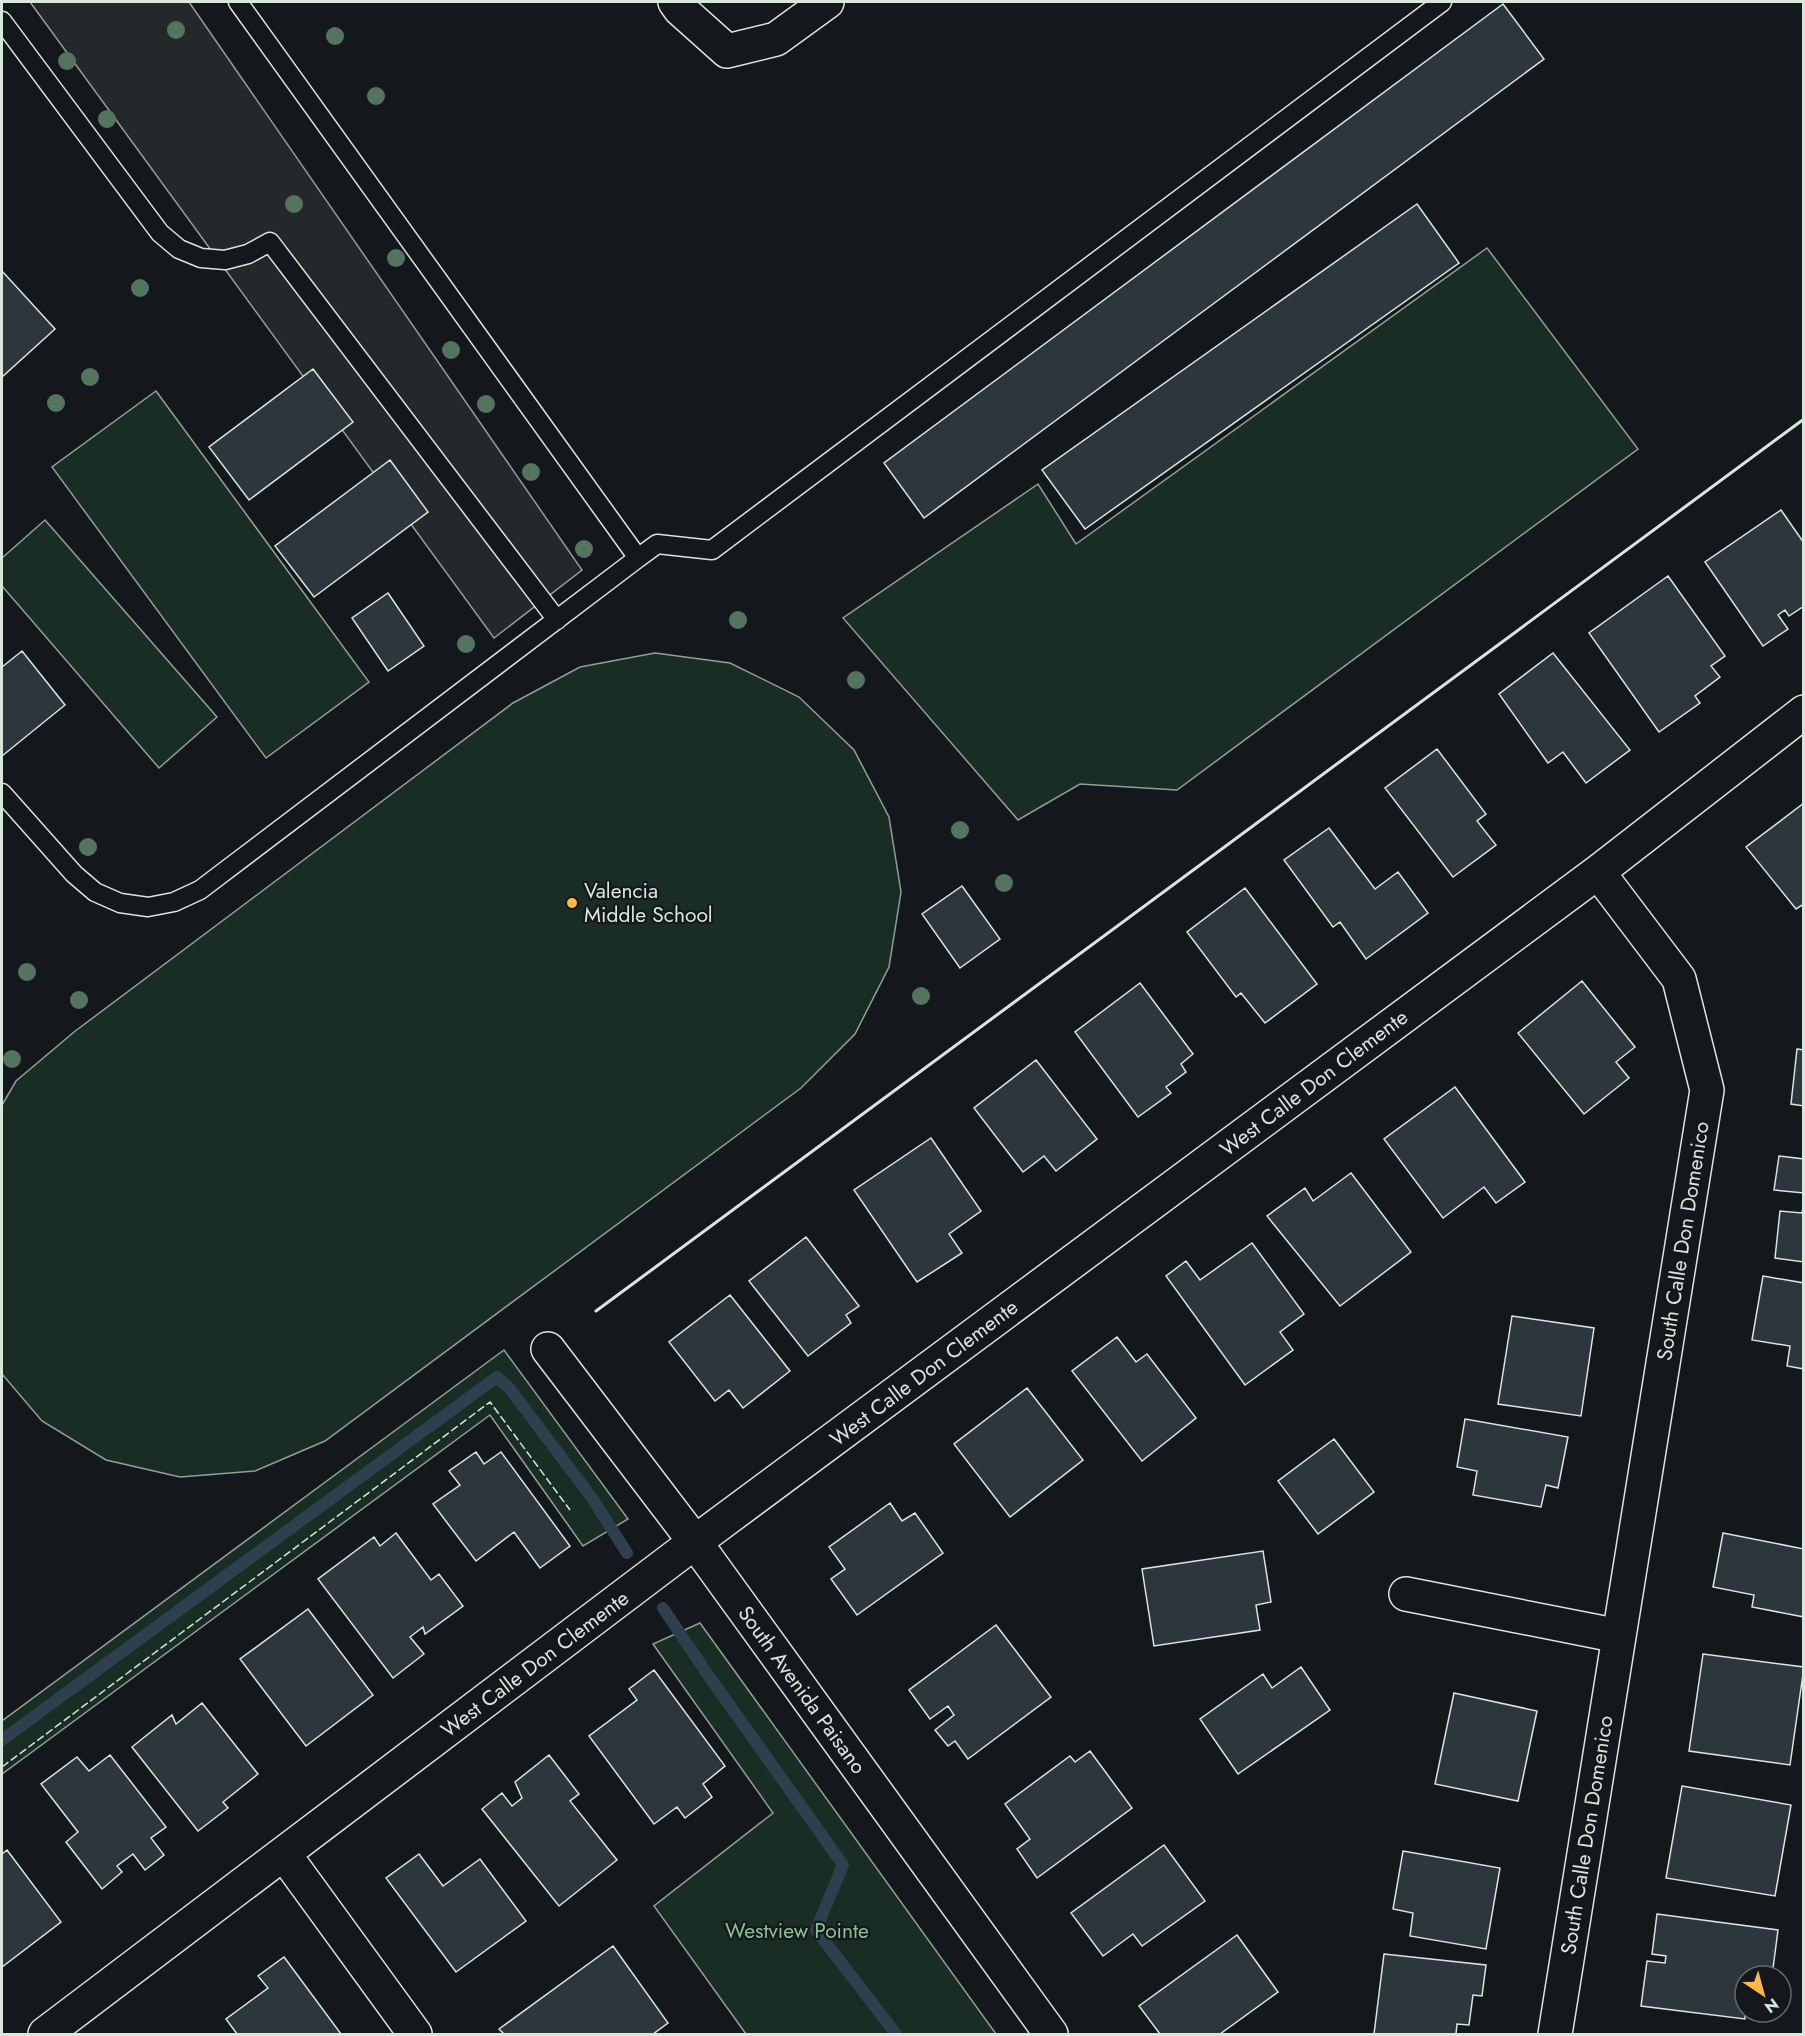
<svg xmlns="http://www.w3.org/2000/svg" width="1805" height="2036" font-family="Jost,sans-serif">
<rect width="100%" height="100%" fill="#14181c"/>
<path fill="#1a2d24" stroke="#939e99" stroke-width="1.5" d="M1487,248L1638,449L1177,790L1080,784L1018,820L843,618L1038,484L1076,544Z
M156,391L369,682L266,758L52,467Z
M45,520L217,717L159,768L2,586V558Z
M655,653L730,663L799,697L854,750L889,817L901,892L889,967L855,1034L801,1088L325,1441L255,1471L180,1477L106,1460L42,1421L2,1374V1105L16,1081L74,1032L513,703L580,667Z
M504,1350L628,1519L583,1546L490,1415L2,1774V1721Z
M700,1623L996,2034H746L654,1906L773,1813L653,1644Z"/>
<path fill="#24282b" stroke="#939e99" stroke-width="1.5" d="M30,2H189L582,570L494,638Z"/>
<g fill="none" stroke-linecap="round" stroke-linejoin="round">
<path stroke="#2f3f4d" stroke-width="12" d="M663,1608L706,1672L843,1865L816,1930L896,2034
M2,1740L497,1377L510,1389L592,1498L627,1553"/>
</g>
<path fill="#2c363c" stroke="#d8e6dc" stroke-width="1.5" d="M1503,4L1544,59L924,518L884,463Z
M1417,204L1459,263L1085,529L1042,470Z
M2,271L55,329L2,377Z
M313,369L353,422L249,500L209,447Z
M390,460L428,512L314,597L275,546Z
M1781,510L1804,543V606L1789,616L1785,610L1778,615L1788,629L1763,646L1705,562Z
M1668,576L1725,656L1711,666L1720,677L1695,696L1700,703L1659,732L1589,633Z
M388,593L424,646L388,671L352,618Z
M22,651L65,705L2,756V667Z
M1553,653L1630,750L1586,783L1563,752L1548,763L1499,694Z
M1437,749L1486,814L1477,821L1496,845L1453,877L1385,788Z
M1804,803V904L1796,909L1746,847Z
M1329,828L1375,889L1398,872L1428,913L1366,959L1340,922L1333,927L1284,860Z
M962,886L1000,939L960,968L922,914Z
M1245,888L1317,984L1265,1023L1241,993L1236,997L1187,932Z
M1582,981L1635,1047L1616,1062L1629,1078L1584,1114L1518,1033Z
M1140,983L1193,1054L1181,1064L1186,1072L1166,1087L1171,1093L1138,1117L1075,1032Z
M1797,1049L1804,1050V1106L1791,1104Z
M1036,1060L1097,1139L1056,1171L1044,1156L1023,1172L974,1108Z
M1455,1087L1525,1182L1496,1203L1484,1187L1443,1218L1384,1139Z
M931,1138L981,1211L949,1234L962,1253L917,1282L854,1190Z
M1779,1156L1804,1159V1193L1774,1190Z
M1351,1173L1411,1252L1340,1306L1267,1216L1305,1188L1313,1201Z
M1804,1201V1262L1775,1258L1780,1211L1802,1213Z
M806,1237L859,1306L846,1315L851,1323L808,1356L749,1281Z
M1252,1243L1304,1314L1280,1332L1293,1350L1245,1385L1166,1276L1186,1261L1200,1280Z
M1763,1276L1804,1283V1369L1787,1366L1790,1346L1752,1340Z
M730,1295L790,1371L743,1408L729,1390L715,1401L669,1342Z
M1512,1316L1594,1328L1581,1416L1498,1404Z
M1117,1337L1136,1362L1147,1354L1196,1418L1142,1461L1072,1371Z
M1027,1388L1083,1460L1010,1517L954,1444Z
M1465,1419L1568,1437L1558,1488L1546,1485L1541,1507L1473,1495L1477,1471L1457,1467Z
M1334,1439L1374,1492L1318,1534L1278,1481Z
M476,1452L484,1464L501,1452L570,1546L540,1568L514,1532L476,1561L433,1504L460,1485L449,1471Z
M890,1503L902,1521L915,1513L943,1553L857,1615L831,1579L845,1569L829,1547Z
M396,1533L431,1580L439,1574L463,1606L425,1634L423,1627L410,1637L424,1654L393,1678L318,1579L374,1537L380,1546Z
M1723,1533L1804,1549V1617L1752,1607L1754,1595L1713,1587Z
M1263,1551L1271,1602L1256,1605L1260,1630L1154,1646L1142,1569Z
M308,1609L373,1695L306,1746L240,1659Z
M996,1625L1051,1697L968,1759L955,1741L948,1746L935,1730L954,1715L948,1706L930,1719L909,1690Z
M1703,1654L1804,1667L1790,1765L1689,1751Z
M1301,1667L1330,1710L1238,1774L1200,1719L1263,1674L1272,1688Z
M654,1670L725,1766L703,1784L712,1797L685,1818L677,1807L654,1824L589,1736L637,1700L629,1689Z
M1454,1693L1537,1711L1518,1801L1435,1784Z
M202,1703L258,1774L223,1802L228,1808L198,1831L132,1747L172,1715L176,1724Z
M1090,1751L1132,1808L1037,1878L1017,1849L1030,1839L1005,1804L1070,1756L1075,1762Z
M110,1755L166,1827L151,1838L164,1855L145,1870L133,1854L117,1866L122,1872L102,1889L66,1842L78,1832L41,1784L77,1757L89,1771Z
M549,1755L579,1794L570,1801L617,1860L559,1906L482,1809L502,1793L512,1806L522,1798L515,1782Z
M1682,1786L1791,1805L1775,1896L1666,1878Z
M1164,1845L1205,1901L1142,1946L1133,1934L1103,1956L1071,1913Z
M7,1850L61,1922L2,1967V1854Z
M1403,1851L1500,1868L1486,1949L1410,1936L1413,1913L1393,1909Z
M419,1854L443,1886L480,1859L526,1921L456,1972L386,1878Z
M1657,1914L1778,1930L1772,1976H1745V2019L1641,2006L1647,1961L1665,1963L1666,1956L1652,1954Z
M1237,1935L1278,1992L1220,2034H1160L1139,2006Z
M613,1946L668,2023L653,2034H504L499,2029Z
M1384,1954L1486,1965L1482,1996L1473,1995L1469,2025L1457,2024L1456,2034H1374Z
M284,1957L341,2034H237L226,2019L268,1988L258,1976Z"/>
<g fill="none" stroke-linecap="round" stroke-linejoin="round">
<defs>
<path id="lane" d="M238,2L638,558L657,544L712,550L1442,2
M2,21L160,233L179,249L201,258L225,260L248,254L270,242L557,620
M2,793L74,874L95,892L120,903L148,907L174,902L200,890L638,558"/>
<path id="street" d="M675,2L680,9L727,51L776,39L827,2
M548,1349L695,1542L1051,2034
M1406,1594L1619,1636
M284,1854L415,2034
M45,2034L695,1542L1598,872L1804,712
M1555,2034L1707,1090L1679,979L1598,872"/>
</defs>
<use href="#lane" stroke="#d8e6dc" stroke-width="21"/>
<use href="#street" stroke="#d8e6dc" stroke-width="36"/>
<use href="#lane" stroke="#14181c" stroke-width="18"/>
<use href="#street" stroke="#14181c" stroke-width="33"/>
<path stroke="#d8e6dc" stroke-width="1.5" stroke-dasharray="8 3" stroke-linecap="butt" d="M2,1767L490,1402L570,1510"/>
<path stroke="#d8e6dc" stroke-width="3" d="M596,1311L1804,419"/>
</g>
<g fill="#55745f">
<circle cx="176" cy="30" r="9"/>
<circle cx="335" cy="36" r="9"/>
<circle cx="67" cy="61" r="9"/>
<circle cx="376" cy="96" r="9"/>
<circle cx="107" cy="119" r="9"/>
<circle cx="294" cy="204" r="9"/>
<circle cx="396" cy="258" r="9"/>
<circle cx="140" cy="288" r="9"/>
<circle cx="451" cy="350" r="9"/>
<circle cx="90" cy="377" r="9"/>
<circle cx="56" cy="403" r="9"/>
<circle cx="486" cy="404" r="9"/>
<circle cx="531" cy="472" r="9"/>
<circle cx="584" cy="549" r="9"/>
<circle cx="738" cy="620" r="9"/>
<circle cx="466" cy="644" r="9"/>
<circle cx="856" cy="680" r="9"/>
<circle cx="960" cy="830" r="9"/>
<circle cx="88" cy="847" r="9"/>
<circle cx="1004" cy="883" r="9"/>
<circle cx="27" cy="972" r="9"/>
<circle cx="921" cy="996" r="9"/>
<circle cx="79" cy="1000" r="9"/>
<circle cx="12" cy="1059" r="9"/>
</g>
<circle fill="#ffb74d" stroke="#14181c" stroke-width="2" cx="572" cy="903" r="6"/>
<g text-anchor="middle" stroke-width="4.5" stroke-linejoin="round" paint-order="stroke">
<g font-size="21" fill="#d8e6dc" stroke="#14181c" text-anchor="start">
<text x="584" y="898">Valencia<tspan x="584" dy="24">Middle School</tspan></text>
</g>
<g font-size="21" fill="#d8e6dc" stroke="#14181c">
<text transform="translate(1314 1083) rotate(-37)" y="7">West Calle Don Clemente</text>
<text transform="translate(1683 1241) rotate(-81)" y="7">South Calle Don Domenico</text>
<text transform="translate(924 1373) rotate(-37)" y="7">West Calle Don Clemente</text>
<text transform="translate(535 1664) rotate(-37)" y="7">West Calle Don Clemente</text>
<text transform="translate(802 1690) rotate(54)" y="7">South Avenida Paisano</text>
<text transform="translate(1587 1835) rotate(-81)" y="7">South Calle Don Domenico</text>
</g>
<g font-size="21" fill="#8ac095" stroke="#14181c">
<text x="797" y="1938">Westview Pointe</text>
</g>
</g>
<rect width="1805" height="2036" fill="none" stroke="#d8e6dc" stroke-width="6"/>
<g transform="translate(1763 1994) rotate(144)"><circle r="28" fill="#14181c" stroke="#626a69" stroke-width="1.5"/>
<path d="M0-4.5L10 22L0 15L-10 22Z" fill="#ffb74d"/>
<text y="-9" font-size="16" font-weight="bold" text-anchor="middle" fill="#d8e6dc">N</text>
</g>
</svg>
